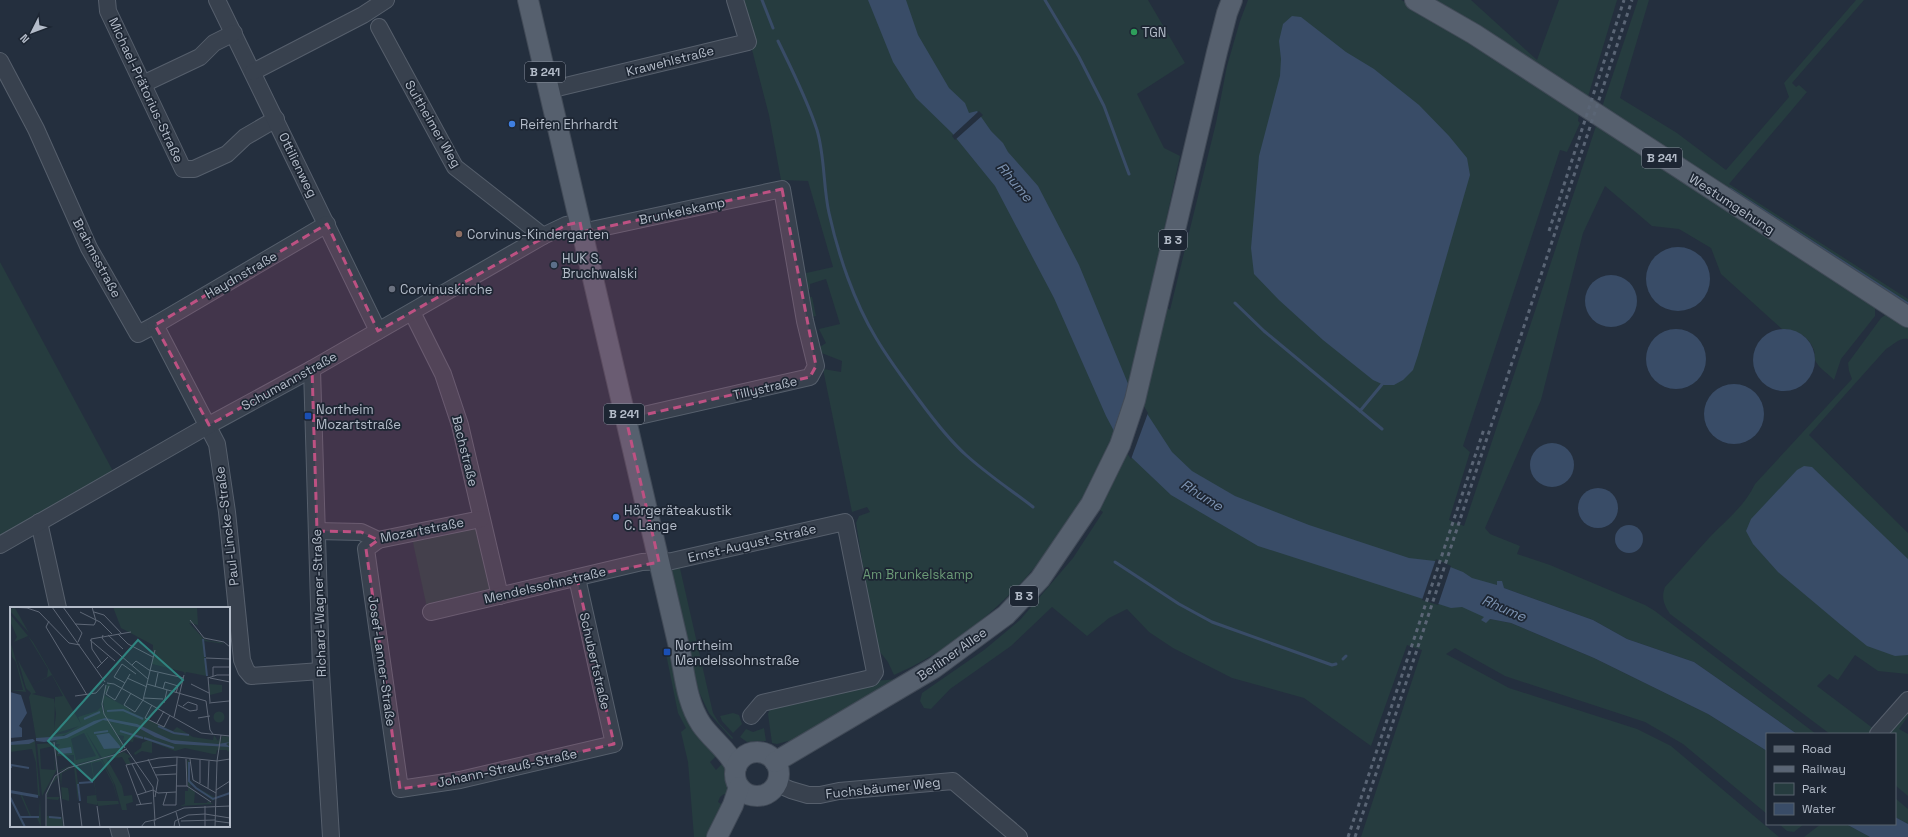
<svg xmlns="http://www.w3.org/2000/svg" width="1908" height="837" viewBox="0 0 1908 837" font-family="'Space Grotesk',sans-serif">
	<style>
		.green { fill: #263c3f }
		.water { fill: #394c67 }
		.pier { fill: #242f3e }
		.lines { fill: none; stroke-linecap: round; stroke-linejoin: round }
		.stream { stroke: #394c67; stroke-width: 3 }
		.minor-casing { stroke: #565f6c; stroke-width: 18 }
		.major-casing { stroke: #414a57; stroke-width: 22 }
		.minor { stroke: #38414e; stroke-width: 16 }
		.major { stroke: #56606e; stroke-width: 20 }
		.rail { stroke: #5a6575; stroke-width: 3; stroke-dasharray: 4 4; stroke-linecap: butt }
		.marked { fill: #bd5182; fill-opacity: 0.2; stroke: #bd5182; stroke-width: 3; stroke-dasharray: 8 5; stroke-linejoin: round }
		.leisure-dot { fill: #2e9e5b; stroke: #1d2633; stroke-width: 1.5 }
		.shop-dot { fill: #3f7fe0; stroke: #1d2633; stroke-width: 1.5 }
		.education-dot { fill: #8d6e63; stroke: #1d2633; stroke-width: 1.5 }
		.service-dot { fill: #5c6f8a; stroke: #1d2633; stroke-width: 1.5 }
		.worship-dot { fill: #6b7280; stroke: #1d2633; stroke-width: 1.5 }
		.transit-dot { fill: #1a4fb4; stroke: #1d2633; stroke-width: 1.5 }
		.labels { text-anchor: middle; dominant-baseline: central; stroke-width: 3.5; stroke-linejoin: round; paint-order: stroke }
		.shield { fill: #1d2633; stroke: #878f9c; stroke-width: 1 }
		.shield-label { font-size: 12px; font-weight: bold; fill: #b4bcc9 }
		.poi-label { font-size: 13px; fill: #b4bcc9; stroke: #1d2633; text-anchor: start }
		.street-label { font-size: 13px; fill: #b4bcc9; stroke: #1d2633 }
		.park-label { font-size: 13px; fill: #6b9a76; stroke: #1d2633 }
		.water-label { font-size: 14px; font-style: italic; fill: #7c92b1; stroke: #1d2633 }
		.inset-river { fill: none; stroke: #394c67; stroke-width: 2 }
		.inset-road { fill: none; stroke: #5e6776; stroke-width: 1 }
		.view { fill: #308480; fill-opacity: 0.15; stroke: #308480; stroke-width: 2 }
		.inset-edge { fill: none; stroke: #b4bcc9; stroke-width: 2 }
	</style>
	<rect width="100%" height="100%" fill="#242f3e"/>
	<g class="green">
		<path d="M739,0H1148L1185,63L1137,94L1164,148L1180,156L1158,258L1152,295L1170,310L1216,123L1227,66L1240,21L1248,0H1401L1414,6L1579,114L1578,121L1580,123L1567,152L1560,150L1463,446L1470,452L1449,520L1464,526L1597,123L1875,307V316L1841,359L1834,380C1829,374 1820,369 1816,362C1814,359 1815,354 1814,350C1808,335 1796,330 1782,329L1721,274L1711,248L1679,229L1652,226L1605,186L1583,233L1541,400L1485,528L1490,534L1520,546L1517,554L1550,565L1645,605L1655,611L1816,734H1797L1694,662L1627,639L1593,620L1504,588L1490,619L1511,623L1594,658L1708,714L1767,751V814L1683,744L1645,722L1505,676L1455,648L1446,654L1509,688L1637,729L1671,746L1779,837H1361L1422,650L1407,645L1371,746L1304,698L1232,678L1173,648L1149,632L1127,609L1109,618L1087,636L1052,607L1011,646L950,689L931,709L924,708L920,701L922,693L984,650L1020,620L1073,558L1103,512L1085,500C1064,529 1044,559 1019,585C984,621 941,655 894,675L888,662L876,647L856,523L859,516L870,512L867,507L852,512L823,369L841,372L842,361L819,352L818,348L826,343L819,329L840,324L826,279L810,284V289L806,291L802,274L833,267L808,181L781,180L769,115Z"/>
		<polygon points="1431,0 1471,0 1537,60 1559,0 1617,0 1587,100"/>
		<polygon points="1638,0 1649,0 1620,98 1677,133 1726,170 1789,97 1784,83 1856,0 1864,0 1792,83 1796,87 1799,85 1807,92 1729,184 1908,299 1908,310 1601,110"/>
		<polygon points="0,262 114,473 0,550"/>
		<polygon points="806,297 812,297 816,316 811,317"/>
		<path d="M1888,313L1908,325V339C1900,337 1893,345 1886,349L1809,435L1908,533V674L1878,671L1855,655L1838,680L1829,674L1817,686L1874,729L1870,734H1830L1670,614C1664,605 1661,598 1665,587C1680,571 1694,554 1709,538C1725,521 1745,506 1755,484L1852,379L1849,371L1848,363L1881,318Z"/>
		<polygon points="472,525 481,530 493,582 487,593 427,608 412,538"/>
		<polygon points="679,564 713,713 719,723 733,738 732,739 709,713 699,692 670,573 676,565"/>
		<polygon points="666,654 669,654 675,670 721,751 710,762 716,770 727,759 731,773 732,800 724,794 720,797 718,802 728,809 710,837 694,837 688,762 681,732 686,728 678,713"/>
		<polygon points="899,679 790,744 788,741 777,744 772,743 768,714 770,709 873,681"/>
		<polygon points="1908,705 1908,716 1899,729 1908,734 1908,796 1895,785 1895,734 1886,734"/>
		<polygon points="733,713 739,715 742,724 733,733 722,721 720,716"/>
		<polygon points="764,728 766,741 747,742 740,737 746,729 753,732"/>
		<polygon points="1895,798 1908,809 1908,824 1895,817"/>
		<polygon points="1779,824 1804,824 1794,832 1787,831"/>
		<polygon points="1821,824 1846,824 1870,837 1804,837"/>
	</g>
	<g class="water">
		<polygon points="868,0 906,0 918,35 949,88 965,103 969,113 977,111 991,131 1003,143 1008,152 1038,186 1079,265 1129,386 1172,452 1192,471 1235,496 1309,525 1409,558 1435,561 1463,572 1472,578 1497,585 1497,581 1502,581 1504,588 1593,620 1627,639 1694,662 1797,734 1767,734 1767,751 1708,714 1594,658 1511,623 1490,619 1486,623 1481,620 1484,617 1462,607 1451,608 1258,546 1171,495 1131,457 1114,431 1106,416 1054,298 995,186 952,133 916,98 893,62"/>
		<polygon points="1292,16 1301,17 1346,52 1374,69 1419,105 1449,136 1467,158 1470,175 1418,355 1413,370 1403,380 1394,385 1384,385 1373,380 1323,340 1279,300 1254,274 1251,248 1259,156 1280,76 1281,59 1279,41 1283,24"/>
		<circle cx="1678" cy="279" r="32"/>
		<circle cx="1611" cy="301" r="26"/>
		<circle cx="1676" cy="359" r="30"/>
		<circle cx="1784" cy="360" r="31"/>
		<circle cx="1734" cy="414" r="30"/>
		<circle cx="1552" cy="465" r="22"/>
		<polygon points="1804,466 1812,467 1908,559 1908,655 1895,656 1867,646 1841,625 1778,572 1753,544 1746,531 1751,519 1797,470"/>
		<circle cx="1598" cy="508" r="20"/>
		<circle cx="1629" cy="539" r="14"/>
		<polygon points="1895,817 1908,824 1908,837 1870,837 1846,824 1895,824"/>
	</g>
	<g class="pier">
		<polygon points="979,111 983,115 955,140 952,136"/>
		<polygon points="1131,385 1148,413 1131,459 1113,433 1129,386"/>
		<polygon points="1436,559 1451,566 1438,605 1422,600"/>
	</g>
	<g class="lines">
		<g class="stream">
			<polyline points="762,0 773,28"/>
			<polyline points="1045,0 1079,57 1104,106 1129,174"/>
			<path d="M778,41C792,70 807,99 817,130C825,157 823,186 829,213C838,254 854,302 876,338C889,360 904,380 919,400C933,419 948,439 966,455C987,474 1011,490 1033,507"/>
			<polyline points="1730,189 1908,304"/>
			<polyline points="1235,303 1264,331 1382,429"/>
			<polyline points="1360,411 1384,382"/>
			<polyline points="1115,562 1179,604 1212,622 1332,665 1336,664"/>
			<polyline points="1343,659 1346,656"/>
		</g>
		<g class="minor-casing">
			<g id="minor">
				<polyline points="107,0 108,11 183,169 194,169 227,154 245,137 276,119"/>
				<polyline points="217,0 378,331"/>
				<polyline points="379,27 455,167 543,236"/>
				<polyline points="0,61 36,129 89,248 138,334 155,325 217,444 227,512 242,660 246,670 251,676 321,671"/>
				<polyline points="253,72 363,15 386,0"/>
				<polyline points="143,84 200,57 214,43 234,33"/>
				<polyline points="549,90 748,42 735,0"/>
				<polyline points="582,232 782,189 805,321 816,366 810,377 626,419"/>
				<polyline points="412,312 443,374 460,425 500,596"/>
				<polyline points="155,325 327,224"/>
				<polyline points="312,369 321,671 331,837"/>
				<polyline points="39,522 58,608"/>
				<polyline points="317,531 361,532 378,540 481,519"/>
				<polyline points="378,540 366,549 400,789 460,780 614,744 577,578"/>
				<polyline points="0,545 209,425 312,369 543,236 566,225 580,222"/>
				<polyline points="431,612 642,562 672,561 845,522 875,672 871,678 762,703 751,716"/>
				<polyline points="1878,734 1908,700"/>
				<polyline points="777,784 791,790 808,795 820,795 839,791 953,781 1019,837"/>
				<polyline points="118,826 121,837"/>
			</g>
		</g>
		<g class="major-casing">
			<g id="major">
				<path d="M528,0L679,647C685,674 686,701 701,724C712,740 728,750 736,767"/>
				<polyline points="1415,0 1474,34 1908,317"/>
				<circle cx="757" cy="774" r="22"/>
				<polyline points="775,762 934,668 1006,615 1040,579 1091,504 1120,445 1135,400 1217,52 1227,13 1232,0"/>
				<polyline points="717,837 733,805 739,787"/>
			</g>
		</g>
		<use href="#minor" class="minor"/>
		<use href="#major" class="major"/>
		<g class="rail">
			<polyline points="1549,231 1624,0"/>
			<polyline points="1348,837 1484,429"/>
			<polyline points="1355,837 1632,0"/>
		</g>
	</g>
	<path class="marked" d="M782,189L816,366L810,377L626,419L659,562L577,578L614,744L460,780L400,789L366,549L378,540L361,532L317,531L312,369L209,425L155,325L327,224L378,331L566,225L580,222L582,232Z"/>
	<circle class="leisure-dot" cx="1134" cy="32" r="4"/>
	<g class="shop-dot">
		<circle cx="512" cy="124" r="4"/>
		<circle cx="616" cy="517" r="4"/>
	</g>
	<circle class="education-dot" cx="459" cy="234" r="4"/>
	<circle class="service-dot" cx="554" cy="265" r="4"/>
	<circle class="worship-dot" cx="392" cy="289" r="4"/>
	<g class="transit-dot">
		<rect x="304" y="412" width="8" height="8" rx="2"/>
		<rect x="663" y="648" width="8" height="8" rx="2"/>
	</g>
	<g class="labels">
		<g class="shield">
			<rect x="525" y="62" width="40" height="20" rx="3"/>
			<rect x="1642" y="148" width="40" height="20" rx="3"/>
			<rect x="1159" y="230" width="28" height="20" rx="3"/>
			<rect x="604" y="404" width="40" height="20" rx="3"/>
			<rect x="1010" y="586" width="28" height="20" rx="3"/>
		</g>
		<g class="shield-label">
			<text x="545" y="72">B 241</text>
			<text x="1662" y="158">B 241</text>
			<text x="1173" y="240">B 3</text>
			<text x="624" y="414">B 241</text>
			<text x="1024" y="596">B 3</text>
		</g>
		<g class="poi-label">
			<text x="1142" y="32">TGN</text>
			<text x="520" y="124">Reifen Ehrhardt</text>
			<text x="467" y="234">Corvinus-Kindergarten</text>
			<text x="562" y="258">HUK S.<tspan x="562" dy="15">Bruchwalski</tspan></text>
			<text x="400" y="289">Corvinuskirche</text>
			<text x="316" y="409">Northeim<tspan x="316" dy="15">Mozartstraße</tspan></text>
			<text x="624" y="510">Hörgeräteakustik<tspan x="624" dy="15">C. Lange</tspan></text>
			<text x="675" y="645">Northeim<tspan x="675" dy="15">Mendelssohnstraße</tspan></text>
		</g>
		<g class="street-label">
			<text transform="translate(670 61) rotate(-14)">Krawehlstraße</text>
			<text transform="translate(146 90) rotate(65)">Michael-Prätorius-Straße</text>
			<text transform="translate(433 124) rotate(60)">Sultheimer Weg</text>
			<text transform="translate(298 165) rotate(64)">Ottilienweg</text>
			<text transform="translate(1732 204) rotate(33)">Westumgehung</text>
			<text transform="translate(682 211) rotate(-12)">Brunkelskamp</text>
			<text transform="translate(97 258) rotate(62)">Brahmsstraße</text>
			<text transform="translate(241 275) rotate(-30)">Haydnstraße</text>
			<text transform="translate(289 381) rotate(-29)">Schumannstraße</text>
			<text transform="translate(765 388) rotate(-13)">Tillystraße</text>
			<text transform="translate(465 451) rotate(76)">Bachstraße</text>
			<text transform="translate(227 526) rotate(-97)">Paul-Lincke-Straße</text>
			<text transform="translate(422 530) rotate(-11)">Mozartstraße</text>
			<text transform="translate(752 543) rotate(-13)">Ernst-August-Straße</text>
			<text transform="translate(545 585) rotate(-13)">Mendelssohnstraße</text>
			<text transform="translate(319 603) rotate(-92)">Richard-Wagner-Straße</text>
			<text transform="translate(952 654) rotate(-35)">Berliner Allee</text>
			<text transform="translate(382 661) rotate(82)">Josef-Lanner-Straße</text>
			<text transform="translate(595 661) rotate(77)">Schubertstraße</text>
			<text transform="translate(507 768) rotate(-12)">Johann-Strauß-Straße</text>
			<text transform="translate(883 788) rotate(-6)">Fuchsbäumer Weg</text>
		</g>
		<g class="park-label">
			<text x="918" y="574">Am Brunkelskamp</text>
		</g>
		<g class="water-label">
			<text transform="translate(1015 182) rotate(50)">Rhume</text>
			<text transform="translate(1202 495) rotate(32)">Rhume</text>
			<text transform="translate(1504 608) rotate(23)">Rhume</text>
		</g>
	</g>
	<g transform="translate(10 607)">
		<rect width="220" height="220" fill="#242f3e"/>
		<path d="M103,0H187L188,18L179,16L194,32L200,34L210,35L215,37L194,34L197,69L176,65L175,68L174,65L142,57L143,38L111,21ZM5,1L19,26L0,4V2ZM0,7L23,35L71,117L68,110L87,104L91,100V88L92,103L95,107L93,94L95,82L98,77H101L111,82L101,77L94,88L120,102L119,104L163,124L167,120L183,130L203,133L204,128L208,134L210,130L211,134L212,129L220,130V142L218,145L217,143H207L206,147H203L175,141L165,144L142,135V146L132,144L125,148L124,146L131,141L132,136L138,133L124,131L123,135L113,133L114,129L108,128L101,120L113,137V143L92,151L76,125L90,151L67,157L48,165L46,142L50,137H45L48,134H44L70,124L69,123L46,131L44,128L56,126L69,119L44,127L45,90L53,89L42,68L22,78L37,70L38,62L18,29L4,35L7,30L0,14ZM74,126L86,149L66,153L61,132ZM64,148V157L48,164L47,149ZM0,34L10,66L16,85L0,83H13L6,55L2,50ZM8,53L26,86L22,87L44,92L46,107L43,131H26L19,90L21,86L16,81ZM199,77L212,78V85L200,88ZM203.5 110a5.5 5.5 0 1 1 11 0a5.5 5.5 0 1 1-11 0ZM25,134L30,189L12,188L21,209L29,210V211L30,190L31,220L27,211L11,210L13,220L0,189L10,209L20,210L10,187L0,184L28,188L26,156L22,142L0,145V138ZM43,136L46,164L32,189L27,137ZM44,139L45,163L31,162L30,142ZM114,145L122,150L118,151L121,157H116L112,150L97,152L112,179L114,189L122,188L123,195L116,197L117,203H112L105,178L92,152ZM91,152L103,175L109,197L88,199L87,195V198L77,196V189L86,188L84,175L68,177V195L64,160L52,166L51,180L58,181L59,188V194L52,192L50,166L60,161ZM91,154L103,177L108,194H87L82,156ZM81,156L84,175L68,176L66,160ZM179,153L180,173L186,180L204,190L203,194L181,177L180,180L178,179L177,154ZM48,167L50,190L48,193L37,192V209L52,210L53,220H36L37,185L40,176ZM49,169L50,190H37L40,179ZM178,180L185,185L184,196H197L198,194L203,197L170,199L175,197V184H178Z" fill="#263c3f" fill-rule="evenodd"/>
		<path d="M0,85L11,88L17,106L9,119L12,121V130L0,131ZM95,111L127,117L161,133L208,137L220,135L216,137L220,140L165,137L145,130L127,120L93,113L57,131L34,135L26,134V131L54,129L84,114ZM99,126L110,139V141L94,142L86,128ZM23,132L25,134L19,137L0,138V135ZM61,140L62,146L48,147V142Z" fill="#394c67"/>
		<path class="inset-river" d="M193,32L195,50M195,51L197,69M97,104L113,103L133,112M74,112L90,105M148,119L164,126L179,128M110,124L133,131M84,126L98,124M134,131L164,141M179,155V174L186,181L203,192L220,186M1,161V158L19,161M69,176L83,175M68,177L70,194M0,184L28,189M0,185L28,190M0,190L15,220M10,210H29M39,210L51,211"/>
		<path class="inset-road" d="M0,0L17,1L29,5L59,36L70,38M42,0L95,75M53,0L72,26L68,35M70,5L90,15L102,27M84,5L94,8L112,27M180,13L194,31L214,35L220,40M39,14L36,20L77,88M65,17L84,18L86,14L82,0M108,27L118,37L143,50M93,28L92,31L97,37L138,72M98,28L113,42M80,33L105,54M196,51L220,52M92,57L82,42L81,32L121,25M122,58L126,54L139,63L174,71M87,61L98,50M203,69V60H220M198,70L200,95M117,71L137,80M198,71L207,68H220M200,71L220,75M97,76L104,77L191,126L220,129M115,76L104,70L112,57L126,67M137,77L196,94L200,123L203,127M181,77L199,86M96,78L92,97L94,107L115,141M99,79L96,87L105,93L120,67M145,80L148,66M153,82L155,75L168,79L166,86M121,86L114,98L125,105L133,93M65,89L86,86L94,77M134,91L153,92M133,93L145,43M154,96L157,83M199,96L219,94M142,98L135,111L154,120L160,108M168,98L180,104L187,103V98L178,95L173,99M164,110L174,68M188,111L200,109M147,116L154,104M44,135L54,220M117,143L143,180L145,214M138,152L148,173L145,190M176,152L177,179M180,152L183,173L206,186M190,153V176M122,157L136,185M142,161L167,158M146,168L166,167M166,179H177L201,195M198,181L199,154M206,183L220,174M157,185L153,198H166L167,150M127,188L143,183L148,186L166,185M69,196L72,220M126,198L142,196M131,198L116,158L149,151L167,150L207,154L220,152M87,199L90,220M195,199V219M166,205L170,220M171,214L205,213M205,214L220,216M36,220V187L45,169L58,161L104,148L117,142L114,143M131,220L135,215L144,213M145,220L144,213L174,201L220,199M164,220L165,214L178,208L195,207L220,211M182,220H198M205,220L207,154L211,128"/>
		<path class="view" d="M128,33L173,73L82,174L38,134Z"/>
		<rect width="220" height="220" class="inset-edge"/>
	</g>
	<rect x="1766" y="733" width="130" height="92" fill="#1d2633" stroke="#59626f"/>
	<rect x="1774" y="746" width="20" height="6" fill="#56606e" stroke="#59626f"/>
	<text x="1802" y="753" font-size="12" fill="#b4bcc9">Road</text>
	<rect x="1774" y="766" width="20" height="6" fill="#5a6575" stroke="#59626f"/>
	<text x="1802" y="773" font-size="12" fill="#b4bcc9">Railway</text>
	<rect x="1774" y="783" width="20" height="12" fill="#263c3f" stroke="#59626f"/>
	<text x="1802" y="793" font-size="12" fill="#b4bcc9">Park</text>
	<rect x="1774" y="803" width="20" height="12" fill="#394c67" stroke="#59626f"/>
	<text x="1802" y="813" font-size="12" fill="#b4bcc9">Water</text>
	<g transform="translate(32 32) rotate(228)" stroke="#1d2633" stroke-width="3" paint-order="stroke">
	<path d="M0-3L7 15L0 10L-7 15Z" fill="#b4bcc9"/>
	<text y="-6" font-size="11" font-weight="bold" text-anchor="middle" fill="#b4bcc9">N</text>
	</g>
</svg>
